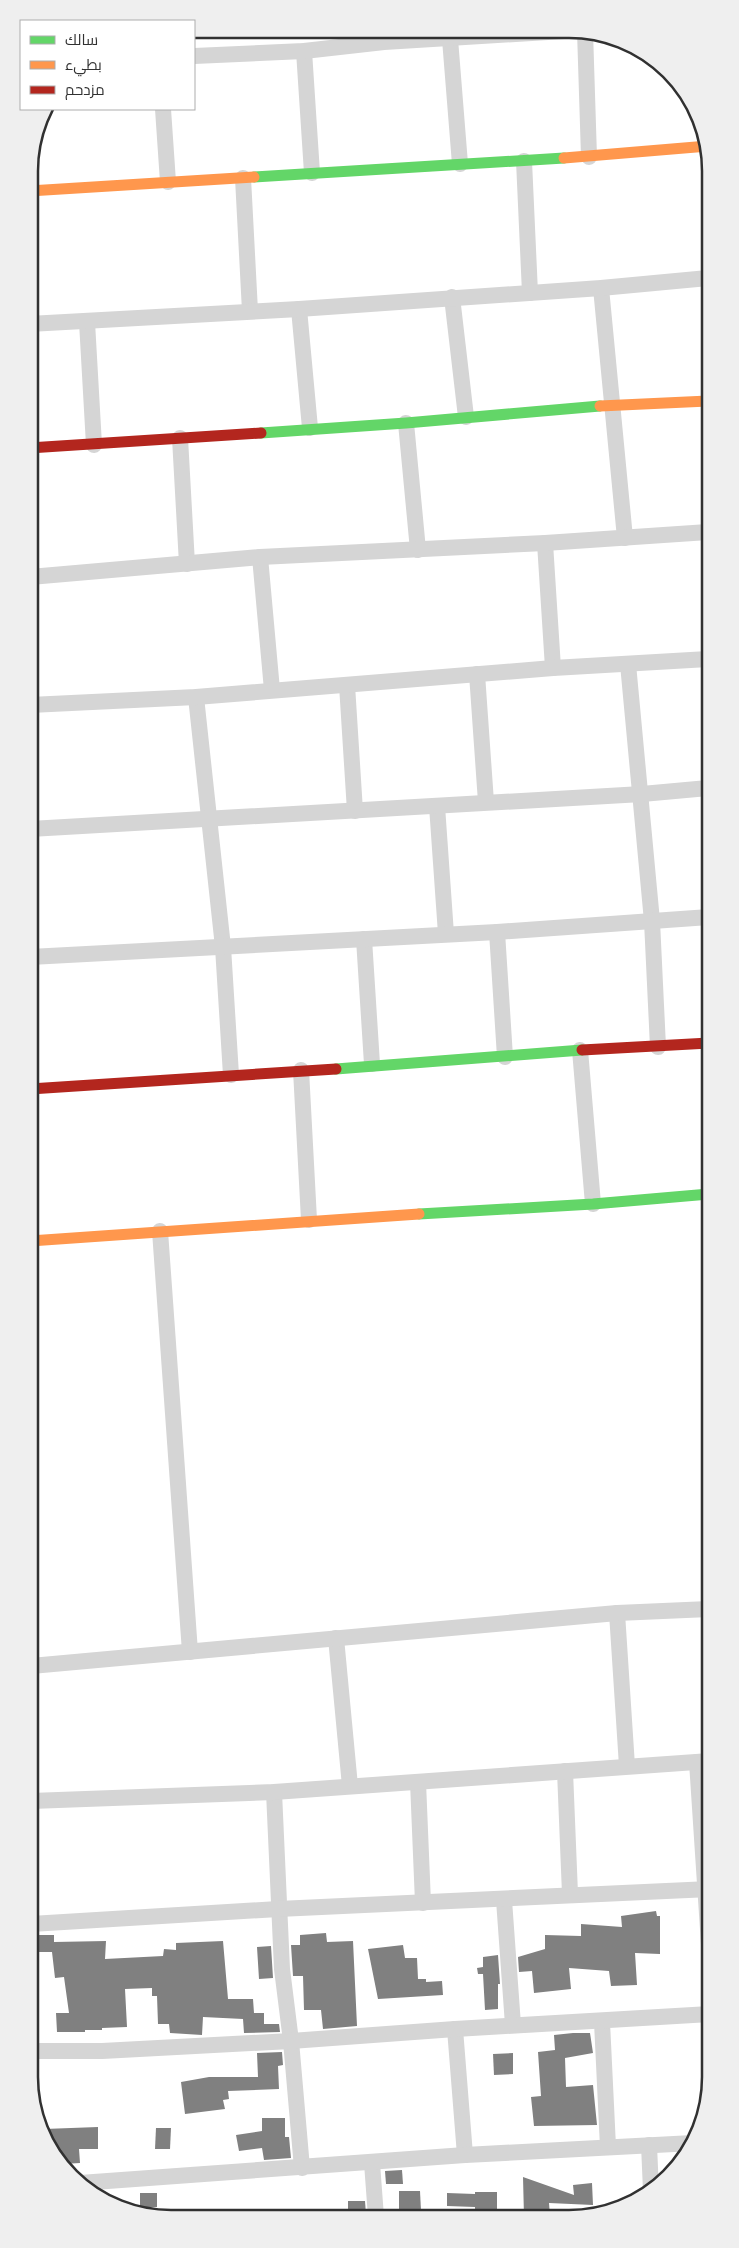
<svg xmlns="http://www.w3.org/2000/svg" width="739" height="2248" viewBox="0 0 739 2248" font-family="'Source Sans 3',Cairo,sans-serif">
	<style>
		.building { fill: #808080 }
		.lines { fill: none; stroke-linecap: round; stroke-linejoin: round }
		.street { stroke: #d5d5d5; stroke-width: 16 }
		.fast { stroke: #63d668; stroke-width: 11 }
		.slow { stroke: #ff974d; stroke-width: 11 }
		.jam { stroke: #b3261e; stroke-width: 11 }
		.rim { fill: none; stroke: #313131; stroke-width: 2.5 }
	</style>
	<rect width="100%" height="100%" fill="#fff"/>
	<g class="building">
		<polygon points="656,1911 657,1916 660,1916 660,1954 635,1953 637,1985 611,1986 609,1971 569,1968 571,1989 534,1993 532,1971 519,1972 518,1957 545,1949 545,1935 581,1936 581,1924 622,1927 621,1916"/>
		<polygon points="326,1933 327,1942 353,1941 357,2026 323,2029 321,2010 304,2010 303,1976 293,1976 291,1945 300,1945 300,1935"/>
		<polygon points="36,1935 54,1935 54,1942 106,1941 105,1959 163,1956 164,1949 176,1950 176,1943 223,1941 228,1999 253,1999 254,2013 264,2013 264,2024 279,2024 280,2032 244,2033 243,2019 203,2017 202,2035 170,2033 169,2024 158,2024 157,1996 152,1996 152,1988 125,1989 127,2027 102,2028 102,2030 85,2030 85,2032 57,2032 56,2013 69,2013 64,1977 55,1978 52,1952 36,1952"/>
		<polygon points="403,1945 405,1958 417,1958 418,1979 426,1979 426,1982 442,1981 443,1995 378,1999 368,1949"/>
		<polygon points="271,1946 273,1978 259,1979 257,1947"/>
		<polygon points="498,1955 500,1984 498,1984 498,2009 485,2010 483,1974 478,1974 477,1968 483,1967 483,1957"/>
		<polygon points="573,2033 590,2033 593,2053 565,2058 566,2087 593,2085 597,2125 534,2126 531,2097 541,2096 538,2052 555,2050 554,2035"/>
		<polygon points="282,2052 283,2065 278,2066 279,2089 228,2091 229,2099 223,2100 225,2109 185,2114 181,2082 209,2077 258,2077 257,2053"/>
		<polygon points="513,2053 513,2074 494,2075 493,2054"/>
		<polygon points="262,2118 285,2118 285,2137 289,2137 291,2158 264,2160 262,2148 239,2151 236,2135 262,2131"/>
		<polygon points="98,2127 98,2149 79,2149 80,2163 63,2164 44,2129"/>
		<polygon points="156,2128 171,2128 170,2149 155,2149"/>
		<polygon points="402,2170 403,2184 386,2184 385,2171"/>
		<polygon points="523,2177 574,2195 573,2185 592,2183 593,2205 549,2203 550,2216 524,2217"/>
		<polygon points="399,2191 420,2191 421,2211 399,2211"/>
		<polygon points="475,2192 497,2192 497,2213 475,2213 475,2207 447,2206 447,2193 475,2194"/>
		<rect x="140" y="2193" width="17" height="14"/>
		<polygon points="348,2201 365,2201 366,2215 348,2215"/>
	</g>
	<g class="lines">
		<g class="street">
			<polyline points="585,31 589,157"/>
			<polyline points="450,39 460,164"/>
			<polyline points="304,51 312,173"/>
			<polyline points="194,56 304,51 384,42 564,31"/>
			<polyline points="163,109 168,182"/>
			<polyline points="524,161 530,293"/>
			<polyline points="243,178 250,311"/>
			<polyline points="601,288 625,538"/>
			<polyline points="452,297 466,417"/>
			<polyline points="299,309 310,428"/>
			<polyline points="87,322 94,445"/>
			<polyline points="29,324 299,309 601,288 708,278"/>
			<polyline points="406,423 418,550"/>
			<polyline points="180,438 187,564"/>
			<polyline points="545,543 553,668"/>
			<polyline points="260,557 272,690"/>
			<polyline points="30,577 260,557 545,543 708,532"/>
			<polyline points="628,664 652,921 658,1047"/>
			<polyline points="477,674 486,802"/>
			<polyline points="347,685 355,811"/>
			<polyline points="196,697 223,947 231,1075"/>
			<polyline points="30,705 196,697 553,668 708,659"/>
			<polyline points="437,806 446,934"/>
			<polyline points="30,829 642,794 708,788"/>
			<polyline points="497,932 505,1057"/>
			<polyline points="364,939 372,1064"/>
			<polyline points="30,957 497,932 709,917"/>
			<polyline points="580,1050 593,1204"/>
			<polyline points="301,1070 309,1220"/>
			<polyline points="160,1231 190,1652"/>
			<polyline points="617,1613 627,1766"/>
			<polyline points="336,1638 350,1786"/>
			<polyline points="31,1666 617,1613 709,1609"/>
			<polyline points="697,1762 710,1960"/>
			<polyline points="565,1771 570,1894"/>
			<polyline points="418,1782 423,1903"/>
			<polyline points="274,1792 282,1969 291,2041 302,2168"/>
			<polyline points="31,1801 274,1792 710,1761"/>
			<polyline points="504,1900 513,2025"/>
			<polyline points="31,1924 278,1909 710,1889"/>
			<polyline points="602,2022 608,2147"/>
			<polyline points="455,2029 465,2155"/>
			<polyline points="31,2051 102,2051 291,2041 455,2029 710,2014"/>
			<polyline points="649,2145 651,2191"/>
			<polyline points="372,2163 376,2217"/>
			<polyline points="80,2183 465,2155 693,2143"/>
		</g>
		<g class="fast">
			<polyline points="254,177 564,158"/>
			<polyline points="261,433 406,423 600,406"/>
			<polyline points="336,1069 582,1050"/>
			<polyline points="419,1214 593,1204 709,1194"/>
		</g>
		<g class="slow">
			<polyline points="564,158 708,146"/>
			<polyline points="29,191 254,177"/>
			<polyline points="600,406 708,401"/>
			<polyline points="30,1241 419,1214"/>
		</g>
		<g class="jam">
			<polyline points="29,448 261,433"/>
			<polyline points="582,1050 709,1043"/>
			<polyline points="30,1089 336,1069"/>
		</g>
	</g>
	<path d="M0 0H739V2248H0ZM171 38H569A133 133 0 0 1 702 171V2077A133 133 0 0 1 569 2210H171A133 133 0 0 1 38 2077V171A133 133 0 0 1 171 38Z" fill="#efefef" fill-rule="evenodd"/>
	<path class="rim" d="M171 38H569A133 133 0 0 1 702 171V2077A133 133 0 0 1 569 2210H171A133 133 0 0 1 38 2077V171A133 133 0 0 1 171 38Z"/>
	<rect x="20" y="20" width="175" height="90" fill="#ffffff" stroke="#adadad"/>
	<rect x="30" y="36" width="25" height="8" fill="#63d668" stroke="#adadad"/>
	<text x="65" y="45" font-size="15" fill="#313131">سالك</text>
	<rect x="30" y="61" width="25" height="8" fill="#ff974d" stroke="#adadad"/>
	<text x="65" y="70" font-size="15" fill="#313131">بطيء</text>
	<rect x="30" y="86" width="25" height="8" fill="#b3261e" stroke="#adadad"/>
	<text x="65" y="95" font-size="15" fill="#313131">مزدحم</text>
</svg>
